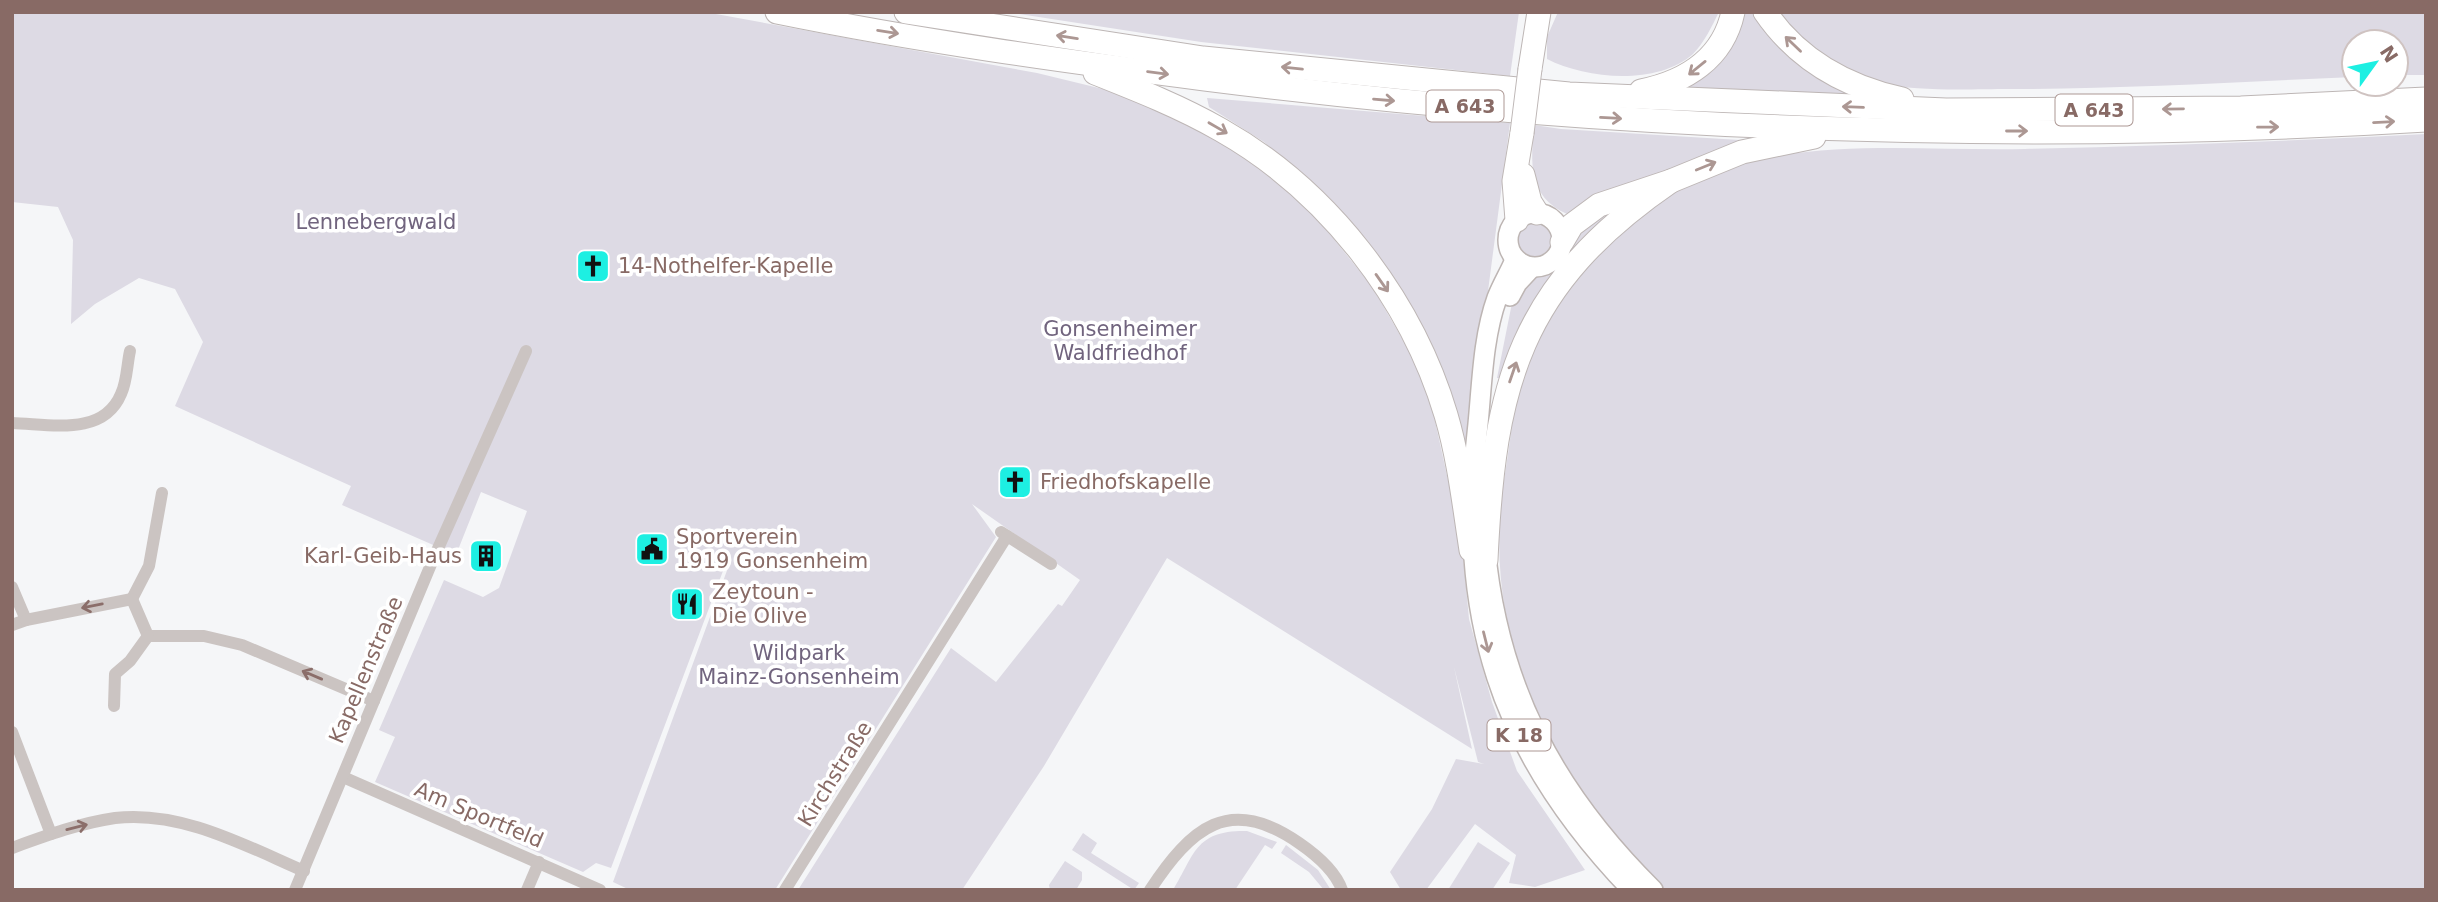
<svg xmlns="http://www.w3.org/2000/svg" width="2438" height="902" viewBox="0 0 2438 902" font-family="'DejaVu Sans',sans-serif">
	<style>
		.green { fill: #dddae4 }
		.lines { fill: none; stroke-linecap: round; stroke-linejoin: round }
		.primary-casing { stroke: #bdb5b3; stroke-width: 22 }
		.highway-casing { stroke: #bdb6b5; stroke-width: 25 }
		.street { stroke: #cbc4c2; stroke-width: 12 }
		.primary { stroke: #fff; stroke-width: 19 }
		.highway { stroke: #fff; stroke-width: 23 }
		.highway-bridge-casing { stroke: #bdb6b5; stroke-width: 25; stroke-linecap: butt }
		.highway-bridge { stroke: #fff; stroke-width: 23 }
		.oneway { stroke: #ac9793 }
		.oneway2 { stroke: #8b6e6a }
		.labels { text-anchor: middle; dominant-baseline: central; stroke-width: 7; stroke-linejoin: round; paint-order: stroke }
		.shield { fill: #fff; stroke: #ac9793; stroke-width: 2 }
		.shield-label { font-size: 19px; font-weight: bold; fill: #886a65 }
		.park-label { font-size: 21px; fill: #71647e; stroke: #fff }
		.poi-label { font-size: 21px; fill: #886a65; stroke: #fff; text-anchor: start }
		.street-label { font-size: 21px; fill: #886a65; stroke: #fff }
	</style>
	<rect width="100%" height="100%" fill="#f5f6f8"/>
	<g class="green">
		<polygon points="12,12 705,12 1037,73 1107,90 1177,117 1243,153 1299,196 1371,285 1410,352 1430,398 1462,544 1469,619 1492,702 1517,771 1585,870 1535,887 1509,883 1516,855 1475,824 1426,890 1401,890 1390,872 1432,809 1456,759 1484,764 1478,762 1454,667 1472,749 1167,558 1044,766 962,890 798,890 951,648 996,682 1058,604 1062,606 1080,580 972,504 996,537 775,890 630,890 613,882 729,565 726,563 611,868 596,863 583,872 375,782 395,737 379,730 444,580 483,597 499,588 527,511 481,492 456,555 342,505 351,486 175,406 203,342 175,289 139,278 95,304 71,324 73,240 58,207 12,202"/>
		<polygon points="1007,12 1519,12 1510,76 1201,42"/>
		<path d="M1558,12H1719C1712,26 1704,43 1693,54C1657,86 1586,79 1547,59V37Z"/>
		<polygon points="1740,12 1751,12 1774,41 1860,97 1684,88"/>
		<path d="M1779,12H2426V75H2396V42H2354V77C2239,82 2124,89 2009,89C1972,89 1916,92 1882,83C1842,73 1802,46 1779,12Z"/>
		<polygon points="1207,98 1510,123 1466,459 1414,315 1380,259 1334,206 1264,142 1209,107"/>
		<path d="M1534,125L1561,129L1756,141L1567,214C1527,196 1531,162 1534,125Z"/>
		<path d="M2426,134V890H1664C1553,774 1477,639 1505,474C1512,432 1515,382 1533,343C1556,295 1591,256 1633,224C1645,214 1657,203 1670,195C1767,131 1914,152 2025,149C2159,146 2292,141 2426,134Z"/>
		<polygon points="1617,206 1503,378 1497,378 1512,303 1532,276 1560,264 1567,252 1570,238"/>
		<circle cx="1535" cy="240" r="18"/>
		<path d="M1247,831L1277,842L1272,849L1265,845L1235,890H1173C1195,854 1195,830 1247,831Z"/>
		<polygon points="1083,833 1097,843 1091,853 1139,883 1134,890 1072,850"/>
		<polygon points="1478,842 1510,863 1492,890 1448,890"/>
		<polygon points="1286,845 1318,870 1331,890 1324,890 1309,872 1281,853"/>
		<polygon points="1065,861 1082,872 1082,880 1076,890 1050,890 1049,885"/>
	</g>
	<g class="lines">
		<g class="primary-casing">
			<g id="primary">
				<circle cx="1535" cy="240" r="27"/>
				<path d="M1515,260C1510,272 1502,285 1497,298C1483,337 1482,383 1478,424C1456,615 1498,751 1632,890"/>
				<polyline points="1510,296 1517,283 1531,268"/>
				<path d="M1485,547C1498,687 1554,792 1653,890"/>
			</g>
		</g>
		<g class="highway-casing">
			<g id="highway">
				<path d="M777,12C919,41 1062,61 1205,79C1609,130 2019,145 2426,120"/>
				<polyline points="906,12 1203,58 1569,94 1946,110 2241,108 2426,99"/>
				<path d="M1765,12C1798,60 1847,87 1902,99"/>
				<polyline points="1530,69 1539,12"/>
				<path d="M1095,73C1138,90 1181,107 1221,130C1327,190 1411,298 1446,415C1459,459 1464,505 1471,550"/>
				<path d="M1641,91C1685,82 1723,59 1733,12"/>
				<polyline points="1523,175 1530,202 1537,213"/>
				<polyline points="1517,220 1514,181 1522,133"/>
				<polyline points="1562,242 1572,225 1599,205 1671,181 1742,152 1814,137"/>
				<path d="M1486,560C1494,384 1519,285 1671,181"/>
			</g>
		</g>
		<g class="street">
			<path d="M12,423C50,424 103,437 121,394C127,382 127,364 130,351"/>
			<polyline points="1001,532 1051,564"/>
			<polyline points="12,587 26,620 12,625"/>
			<polyline points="132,599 149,566 162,493"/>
			<polyline points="26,620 132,599 148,636 204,636 242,645 374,701"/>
			<polyline points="114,706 115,674 130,661 148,636"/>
			<polyline points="12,732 51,834"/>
			<polyline points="343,777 600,890"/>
			<path d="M12,848C45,836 80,823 115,818C181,810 246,846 304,871"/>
			<polyline points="295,890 432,562 526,351"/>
			<polyline points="527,890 539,862"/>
			<polyline points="785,890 1007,536"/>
			<path d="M1150,890C1191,828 1229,794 1299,843C1315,854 1335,870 1342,890"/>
		</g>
		<use href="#primary" class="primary"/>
		<use href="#highway" class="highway"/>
		<g class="highway-bridge-casing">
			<polyline id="highway-bridge" points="1522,133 1530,69"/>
		</g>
		<use href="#highway-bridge" class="highway-bridge"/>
	</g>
	<defs><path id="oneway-shaft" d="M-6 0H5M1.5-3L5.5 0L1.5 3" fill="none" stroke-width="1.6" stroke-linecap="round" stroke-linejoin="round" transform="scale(1.75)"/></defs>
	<g class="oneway">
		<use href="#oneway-shaft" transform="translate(888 32) rotate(9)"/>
		<use href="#oneway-shaft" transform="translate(1067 37) rotate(-171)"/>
		<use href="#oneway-shaft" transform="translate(1793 44) rotate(-136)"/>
		<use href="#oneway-shaft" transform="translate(1292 68) rotate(-174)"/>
		<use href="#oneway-shaft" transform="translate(1697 68) rotate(141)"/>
		<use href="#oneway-shaft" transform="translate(1158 73) rotate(7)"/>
		<use href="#oneway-shaft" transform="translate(1384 100) rotate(5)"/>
		<use href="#oneway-shaft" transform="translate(1853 107) rotate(-178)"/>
		<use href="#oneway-shaft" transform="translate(2173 109) rotate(179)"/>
		<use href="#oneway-shaft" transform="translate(1611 118) rotate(3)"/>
		<use href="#oneway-shaft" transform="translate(2384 122) rotate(-3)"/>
		<use href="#oneway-shaft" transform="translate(2268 127) rotate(-1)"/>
		<use href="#oneway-shaft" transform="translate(1218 128) rotate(30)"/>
		<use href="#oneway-shaft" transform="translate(2017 131)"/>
		<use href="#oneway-shaft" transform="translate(1706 166) rotate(-22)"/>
		<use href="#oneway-shaft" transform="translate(1382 283) rotate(55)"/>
		<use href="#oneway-shaft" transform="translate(1513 372) rotate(-71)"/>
		<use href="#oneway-shaft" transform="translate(1486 642) rotate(76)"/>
	</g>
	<g class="oneway2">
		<use href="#oneway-shaft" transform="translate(92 606) rotate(169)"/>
		<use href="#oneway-shaft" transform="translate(312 675) rotate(-157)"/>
		<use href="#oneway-shaft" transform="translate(77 827) rotate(-14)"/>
	</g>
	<defs>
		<g id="church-square" transform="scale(1.75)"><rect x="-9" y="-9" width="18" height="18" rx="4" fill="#1defe2" stroke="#fff"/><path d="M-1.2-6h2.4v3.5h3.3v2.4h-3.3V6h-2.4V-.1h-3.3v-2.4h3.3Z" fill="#111"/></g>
		<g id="civic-square" transform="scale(1.75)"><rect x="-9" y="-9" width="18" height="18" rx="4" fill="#1defe2" stroke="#fff"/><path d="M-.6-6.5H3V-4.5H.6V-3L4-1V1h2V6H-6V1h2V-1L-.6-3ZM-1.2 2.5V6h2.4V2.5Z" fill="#111"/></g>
		<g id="building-square" transform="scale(1.75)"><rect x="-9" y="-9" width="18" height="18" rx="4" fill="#1defe2" stroke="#fff"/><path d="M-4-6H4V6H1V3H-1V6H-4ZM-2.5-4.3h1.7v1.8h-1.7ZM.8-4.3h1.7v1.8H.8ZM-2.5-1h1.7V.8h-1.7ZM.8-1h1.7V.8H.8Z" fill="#111"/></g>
		<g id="restaurant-square" transform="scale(1.75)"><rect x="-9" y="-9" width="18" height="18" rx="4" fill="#1defe2" stroke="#fff"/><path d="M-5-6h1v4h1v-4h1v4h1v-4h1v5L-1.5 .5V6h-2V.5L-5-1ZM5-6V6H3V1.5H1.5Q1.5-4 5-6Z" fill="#111"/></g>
	</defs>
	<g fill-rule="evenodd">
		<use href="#church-square" x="593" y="266"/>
		<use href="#church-square" x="1015" y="482"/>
		<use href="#civic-square" x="652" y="549"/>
		<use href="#building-square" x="486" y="556"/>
		<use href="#restaurant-square" x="687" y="604"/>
	</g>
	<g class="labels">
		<g class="shield">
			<rect x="1426.5" y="90.5" width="77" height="31" rx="5"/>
			<rect x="2055.5" y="94.5" width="77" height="31" rx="5"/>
			<rect x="1487.5" y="719.5" width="63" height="31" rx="5"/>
		</g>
		<g class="shield-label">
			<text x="1465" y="106">A 643</text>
			<text x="2094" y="110">A 643</text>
			<text x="1519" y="735">K 18</text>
		</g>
		<g class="park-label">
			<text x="376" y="222">Lennebergwald</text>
			<text x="1120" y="329">Gonsenheimer<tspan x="1120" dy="24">Waldfriedhof</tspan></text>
			<text x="799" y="653">Wildpark<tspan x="799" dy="24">Mainz-Gonsenheim</tspan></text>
		</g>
		<g class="poi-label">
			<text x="618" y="266">14-Nothelfer-Kapelle</text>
			<text x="1040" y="482">Friedhofskapelle</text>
			<text x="676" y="537">Sportverein<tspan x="676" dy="24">1919 Gonsenheim</tspan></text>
			<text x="462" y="556" text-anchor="end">Karl-Geib-Haus</text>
			<text x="712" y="592">Zeytoun -<tspan x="712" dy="24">Die Olive</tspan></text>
		</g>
		<g class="street-label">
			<text transform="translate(366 670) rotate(-67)">Kapellenstraße</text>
			<text transform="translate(835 774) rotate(-58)">Kirchstraße</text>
			<text transform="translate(479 815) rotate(23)">Am Sportfeld</text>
		</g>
	</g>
	<rect width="2438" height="902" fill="none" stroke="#886a65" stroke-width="28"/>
	<g transform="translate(2375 63) rotate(57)"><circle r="33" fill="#ffffff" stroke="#cfc3c1" stroke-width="2"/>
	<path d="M0-5L12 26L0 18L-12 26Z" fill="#1defe2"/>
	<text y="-10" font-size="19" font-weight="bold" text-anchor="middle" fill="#886a65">N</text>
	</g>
</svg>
